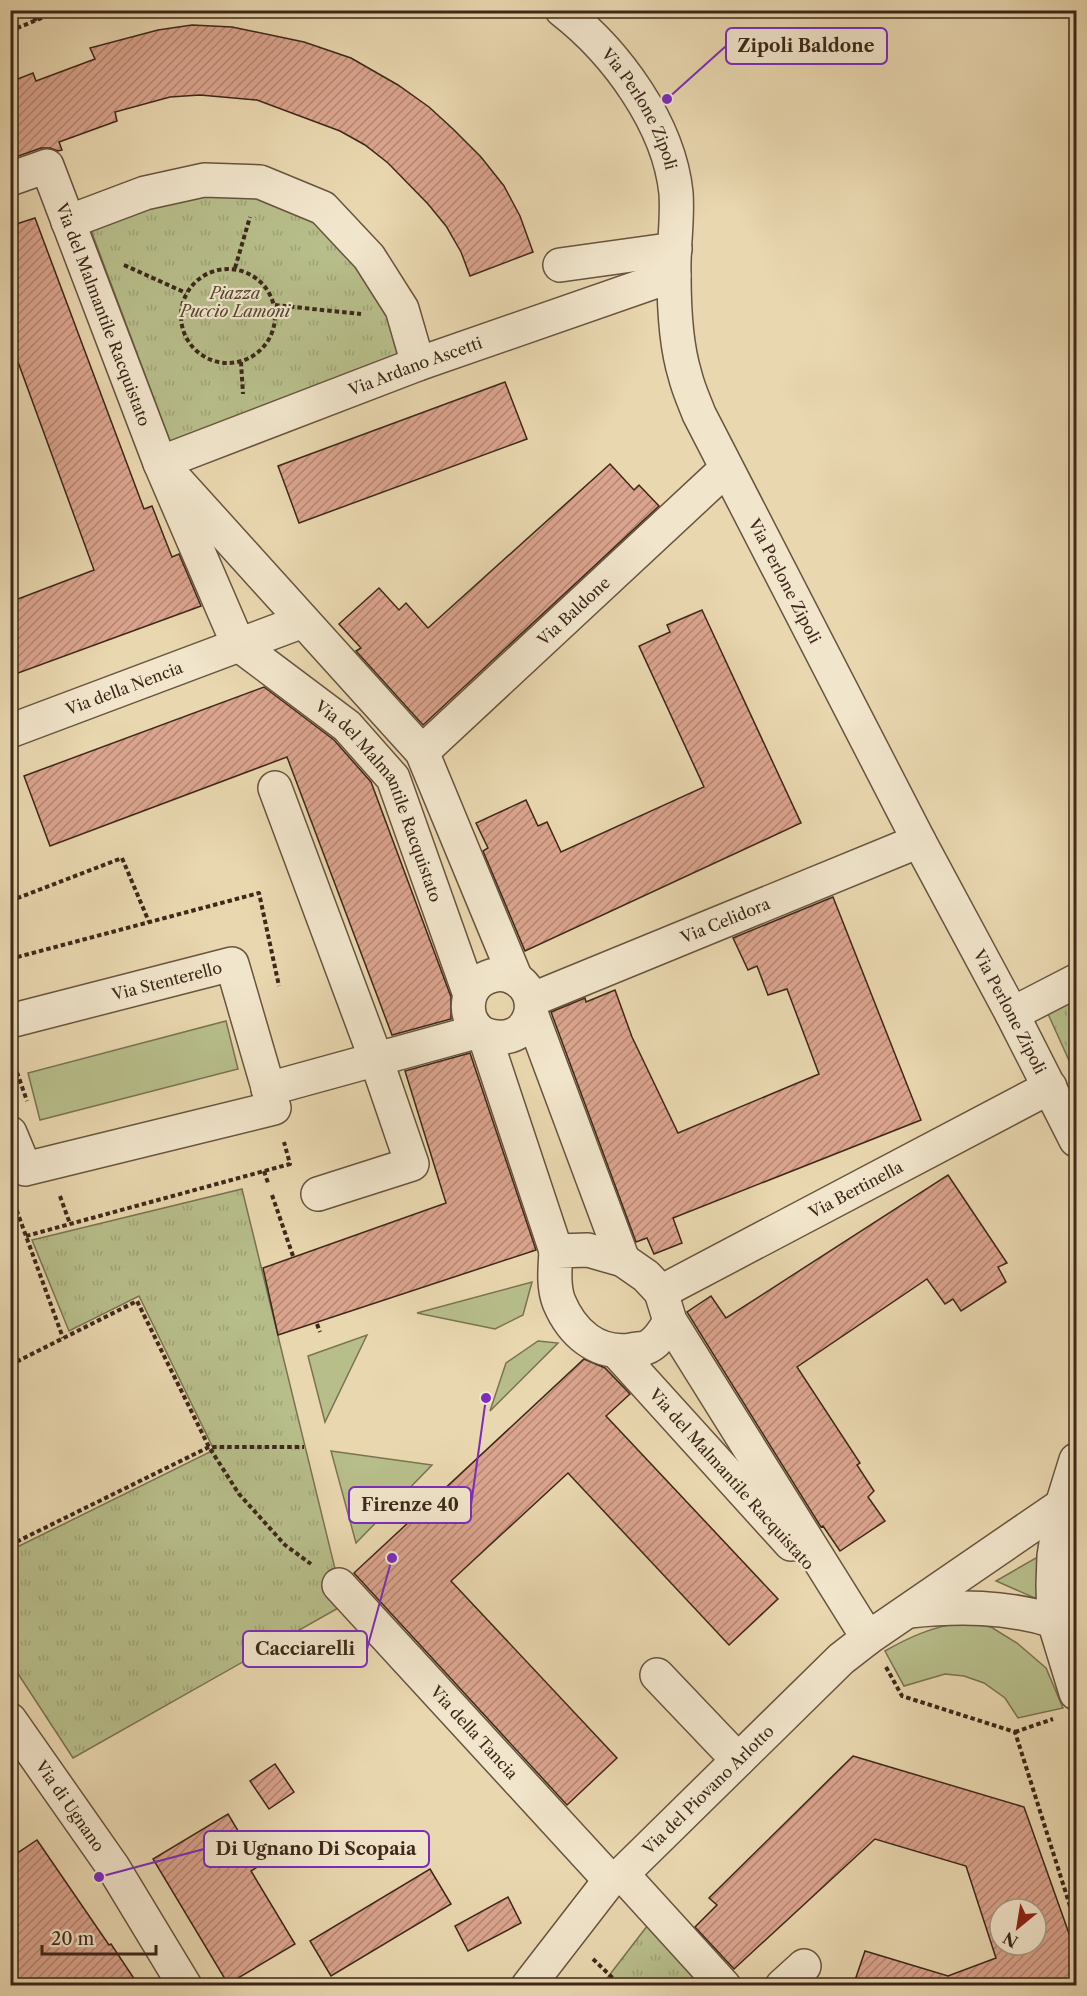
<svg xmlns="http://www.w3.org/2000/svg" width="1087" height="1996" viewBox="0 0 1087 1996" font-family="'Libre Caslon Text',serif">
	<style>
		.green { fill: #b7be8a; stroke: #7a7352; stroke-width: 1.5 }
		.park { fill: url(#park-tufts); stroke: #7a7352; stroke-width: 1.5 }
		.building { fill: url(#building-hatch); stroke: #3d281a; stroke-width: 1.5; fill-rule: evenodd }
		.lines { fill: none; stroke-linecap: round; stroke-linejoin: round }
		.minor-casing { stroke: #68543f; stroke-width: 36 }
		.path { stroke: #3d281a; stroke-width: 4; stroke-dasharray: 4.5 3; stroke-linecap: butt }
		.minor { stroke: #f1e5cb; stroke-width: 33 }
		.labels { text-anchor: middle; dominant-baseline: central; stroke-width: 4.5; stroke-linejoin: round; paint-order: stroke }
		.street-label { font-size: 16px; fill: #3d281a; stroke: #f1e5cb }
		.park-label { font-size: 16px; font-style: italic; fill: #554630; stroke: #f1e5cb }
		.leader { fill: none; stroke: #7b2cbf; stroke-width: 2 }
		.callout-dot { fill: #7b2cbf; stroke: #f1e5cb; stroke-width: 2 }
		.callout { fill: #f1e5cb; stroke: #7b2cbf; stroke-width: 2 }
		.callout-label { font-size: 18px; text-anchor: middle; font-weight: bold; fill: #3d281a }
	</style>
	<defs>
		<pattern id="park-tufts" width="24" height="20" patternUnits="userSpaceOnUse" patternTransform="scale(1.5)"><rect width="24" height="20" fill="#b7be8a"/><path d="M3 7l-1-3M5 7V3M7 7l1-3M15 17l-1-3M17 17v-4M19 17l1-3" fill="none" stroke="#9ea376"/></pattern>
		<pattern id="building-hatch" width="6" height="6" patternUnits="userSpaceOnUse" patternTransform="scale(1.5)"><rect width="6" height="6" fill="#dba48e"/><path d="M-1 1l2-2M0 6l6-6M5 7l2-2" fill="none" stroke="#b38673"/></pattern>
	</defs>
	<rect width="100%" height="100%" fill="#e9d7af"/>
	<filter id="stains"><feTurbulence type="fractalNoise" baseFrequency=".00333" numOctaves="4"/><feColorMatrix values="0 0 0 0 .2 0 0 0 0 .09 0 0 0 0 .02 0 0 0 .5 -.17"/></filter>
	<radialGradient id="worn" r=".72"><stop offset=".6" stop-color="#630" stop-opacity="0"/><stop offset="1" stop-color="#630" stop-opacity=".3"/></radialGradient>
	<g class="green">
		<polygon points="226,1021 238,1069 40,1120 28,1073"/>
		<polygon points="532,1282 523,1315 495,1329 417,1313"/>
		<polygon points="367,1335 325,1422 308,1356"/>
		<polygon points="538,1341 558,1343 490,1411 506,1363"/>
		<polygon points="331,1451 432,1465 356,1543"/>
		<polygon points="1041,1555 1037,1599 996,1581"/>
		<path d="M961,1622L991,1627L1017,1643L1046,1668L1063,1708L1018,1718L1005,1698L984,1683L964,1676L945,1674L904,1686L885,1651C911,1636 931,1628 961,1622Z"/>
	</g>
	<g class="park">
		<polygon points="216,192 257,194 307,212 372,280 406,354 171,444 89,225 150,203"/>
		<polygon points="1076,989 1076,1076 1044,1005"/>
		<polygon points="242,1189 339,1585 340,1607 73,1758 11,1663 11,1550 214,1450 139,1296 69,1331 32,1240"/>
		<polygon points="651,1921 711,1986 601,1986"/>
	</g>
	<g class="building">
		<polygon points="192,25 232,27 304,42 351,58 398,85 429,107 453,129 481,157 504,186 520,216 533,252 470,276 461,252 446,226 428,204 388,163 365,145 340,131 257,100 200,95 170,97 115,112 117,121 59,142 62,150 58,151 50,148 41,148 10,159 10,82 33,73 36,81 95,59 90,48 158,30"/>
		<polygon points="35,218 144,509 152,506 172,557 179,554 201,606 10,676 10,602 94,570 10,340 10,226"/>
		<polygon points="505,382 527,439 299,523 278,466"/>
		<polygon points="610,464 634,490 639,485 659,506 423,725 356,651 361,648 339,624 379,588 399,610 406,603 428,628"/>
		<polygon points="702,610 801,823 525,951 483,851 488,848 476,823 526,800 538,826 547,822 561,852 704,787 639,646 670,632 667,625"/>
		<polygon points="264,687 334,740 371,782 451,997 451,1019 392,1035 287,757 50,846 24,776"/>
		<polygon points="833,897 921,1120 673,1218 682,1243 654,1254 647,1238 636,1242 551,1012 585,998 586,1002 615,990 632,1037 678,1133 819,1074 787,989 768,995 757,966 748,970 733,938"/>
		<polygon points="470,1053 536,1250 278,1335 263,1268 446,1203 405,1071"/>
		<polygon points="948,1175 1007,1263 998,1267 1006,1282 961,1311 953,1299 945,1304 927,1279 797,1367 860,1463 857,1465 874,1491 868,1497 885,1521 840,1551 823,1526 821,1527 687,1312 711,1296 726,1318"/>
		<polygon points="584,1359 605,1368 630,1394 606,1416 778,1599 729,1645 568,1473 451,1581 617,1758 567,1805 354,1573"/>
		<path d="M853,1756L1024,1807L1077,1956V1986H853L865,1951L948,1976L996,1958L966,1866L875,1839L734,1969L695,1927L717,1905L709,1898ZM1000,1909H1036V1945H1000Z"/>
		<polygon points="275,1764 294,1792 269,1809 250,1781"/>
		<polygon points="228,1814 259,1866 251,1871 295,1944 228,1984 153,1859"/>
		<polygon points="37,1840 109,1945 111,1944 139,1986 10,1986 10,1858"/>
		<polygon points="430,1869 451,1904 331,1976 310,1941"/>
		<polygon points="508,1897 521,1923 468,1951 455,1926"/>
	</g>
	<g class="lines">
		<g class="minor-casing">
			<g id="minor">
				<path id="s1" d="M562,10C616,52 669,124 676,193C678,220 673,248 674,275C674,305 676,346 685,375C688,388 694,401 699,414L919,841L1012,1014L1076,1140"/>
				<path id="s2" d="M10,179L47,166L160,463L238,644L347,726L393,778L470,995"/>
				<polyline points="68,222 145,193 204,180 260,182 323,208 369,257 402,309 418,364"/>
				<polyline points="560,265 675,249"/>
				<path id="s3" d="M160,463L418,364L674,275"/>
				<polyline points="178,482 422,752 516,979"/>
				<path id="s4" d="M10,731L303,621"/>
				<path id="s5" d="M422,752L726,469"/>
				<polyline points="275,788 376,1059 412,1164 318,1194"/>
				<path id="s6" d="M531,1000L919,841"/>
				<polyline points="531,1013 623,1260"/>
				<polyline points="1012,1014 1076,981"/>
				<path id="s7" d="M10,1021L232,964L274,1108L25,1169L10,1133"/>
				<path d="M484,1034C532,1052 549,990 509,976C501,973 490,975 482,980C463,993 464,1023 484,1034L556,1251"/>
				<polyline points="268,1089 479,1031"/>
				<path id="s8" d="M661,1292L1050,1087"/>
				<path d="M670,1321C664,1331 657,1344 645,1348C641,1349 635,1349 631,1350C597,1355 572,1333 559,1302C553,1287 555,1268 556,1251L588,1250L623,1260L646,1276L661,1292L670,1321L868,1638"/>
				<polyline points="617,1352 791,1544"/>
				<polyline points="1076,1460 1062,1505 1054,1556 1053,1585 1054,1621 1076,1693"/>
				<path id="s9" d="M339,1585L610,1880"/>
				<path d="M909,1611C958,1606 1006,1606 1054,1621"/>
				<polyline points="657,1675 738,1760"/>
				<path id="s10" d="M10,1720L113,1867L185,1986"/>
				<polyline points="622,1874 724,1986"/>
				<path id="s11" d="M528,1986L610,1880L622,1874L841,1659L868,1638L1062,1505"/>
				<polyline points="782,1986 804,1966"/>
			</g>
		</g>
		<g class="path">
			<polyline points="32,10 36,21"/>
			<polyline points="10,31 61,10"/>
			<polyline points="124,265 186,293"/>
			<polyline points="235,268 250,217"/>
			<circle cx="228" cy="316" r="47"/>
			<polyline points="275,305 361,314"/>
			<polyline points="241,362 243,394"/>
			<polyline points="10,901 122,858 149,922"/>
			<polyline points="10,959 259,893 279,986"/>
			<polyline points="12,1058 27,1101"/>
			<polyline points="264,1171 268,1183"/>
			<polyline points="272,1195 293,1256"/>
			<polyline points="60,1196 70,1224"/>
			<polyline points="14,1203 63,1338"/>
			<polyline points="26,1236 290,1164 284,1142"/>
			<polyline points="317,1324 320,1332"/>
			<polyline points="10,1365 137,1301 209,1447 239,1494 285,1545 311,1564"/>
			<polyline points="10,1545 209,1447 304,1447"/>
			<polyline points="886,1667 902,1696 1015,1732 1076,1925"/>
			<polyline points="1015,1732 1053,1719"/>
			<polyline points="593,1959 621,1986"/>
		</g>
		<use href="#minor" class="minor"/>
	</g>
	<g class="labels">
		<g class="street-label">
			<text stroke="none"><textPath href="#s1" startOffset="128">Via Perlone Zipoli</textPath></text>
			<text stroke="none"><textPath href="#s2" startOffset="198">Via del Malmantile Racquistato</textPath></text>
			<text stroke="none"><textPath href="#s3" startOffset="273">Via Ardano Ascetti</textPath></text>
			<text stroke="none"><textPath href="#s1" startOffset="633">Via Perlone Zipoli</textPath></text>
			<text stroke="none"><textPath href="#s5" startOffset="207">Via Baldone</textPath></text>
			<text stroke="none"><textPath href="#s4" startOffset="122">Via della Nencia</textPath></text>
			<text stroke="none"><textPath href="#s2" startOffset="772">Via del Malmantile Racquistato</textPath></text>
			<text stroke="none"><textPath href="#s6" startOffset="210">Via Celidora</textPath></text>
			<text stroke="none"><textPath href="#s7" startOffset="162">Via Stenterello</textPath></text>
			<text stroke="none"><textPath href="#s1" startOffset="1119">Via Perlone Zipoli</textPath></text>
			<text stroke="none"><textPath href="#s8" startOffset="220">Via Bertinella</textPath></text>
			<text transform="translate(732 1479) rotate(48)">Via del Malmantile Racquistato</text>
			<text stroke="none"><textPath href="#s9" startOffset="200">Via della Tancia</textPath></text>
			<text stroke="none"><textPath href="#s11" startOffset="268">Via del Piovano Arlotto</textPath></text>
			<text stroke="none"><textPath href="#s10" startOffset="105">Via di Ugnano</textPath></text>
		</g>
		<g class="park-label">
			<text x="235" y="293">Piazza<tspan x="235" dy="18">Puccio Lamoni</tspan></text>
		</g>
	</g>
	<path class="leader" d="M667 99L726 46M486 1398L471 1505M392 1558L367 1649M99 1877L204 1849"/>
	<g class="callout-dot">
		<circle cx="667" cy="99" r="6"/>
		<circle cx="486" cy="1398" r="6"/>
		<circle cx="392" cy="1558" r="6"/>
		<circle cx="99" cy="1877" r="6"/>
	</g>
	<g class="callout">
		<rect x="726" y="28" width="161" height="36" rx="6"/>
		<rect x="349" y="1487" width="122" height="36" rx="6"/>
		<rect x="243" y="1631" width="124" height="36" rx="6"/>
		<rect x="204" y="1831" width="225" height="36" rx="6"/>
	</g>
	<g class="callout-label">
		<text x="806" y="52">Zipoli Baldone</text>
		<text x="410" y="1511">Firenze 40</text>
		<text x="305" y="1655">Cacciarelli</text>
		<text x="316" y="1855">Di Ugnano Di Scopaia</text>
	</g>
	<rect width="1087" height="1996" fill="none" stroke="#e9d7af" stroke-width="36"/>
	<rect x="12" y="12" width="1063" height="1972" fill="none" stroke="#3d281a" stroke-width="3"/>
	<rect x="18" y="18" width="1051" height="1960" fill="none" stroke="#3d281a" stroke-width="1.5"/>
	<g transform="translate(1018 1927) rotate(210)"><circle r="28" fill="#f1e5cb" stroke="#a99984" stroke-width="1.5"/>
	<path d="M0-4.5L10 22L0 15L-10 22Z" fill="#8f2418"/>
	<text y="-9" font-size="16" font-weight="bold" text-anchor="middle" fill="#3d281a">N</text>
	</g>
	<path d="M42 1945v9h114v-9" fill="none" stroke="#3d281a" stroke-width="3"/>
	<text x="51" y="1945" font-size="18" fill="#3d281a" stroke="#f1e5cb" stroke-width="4.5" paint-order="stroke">20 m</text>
	<rect width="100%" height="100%" filter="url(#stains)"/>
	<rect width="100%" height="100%" fill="url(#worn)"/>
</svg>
